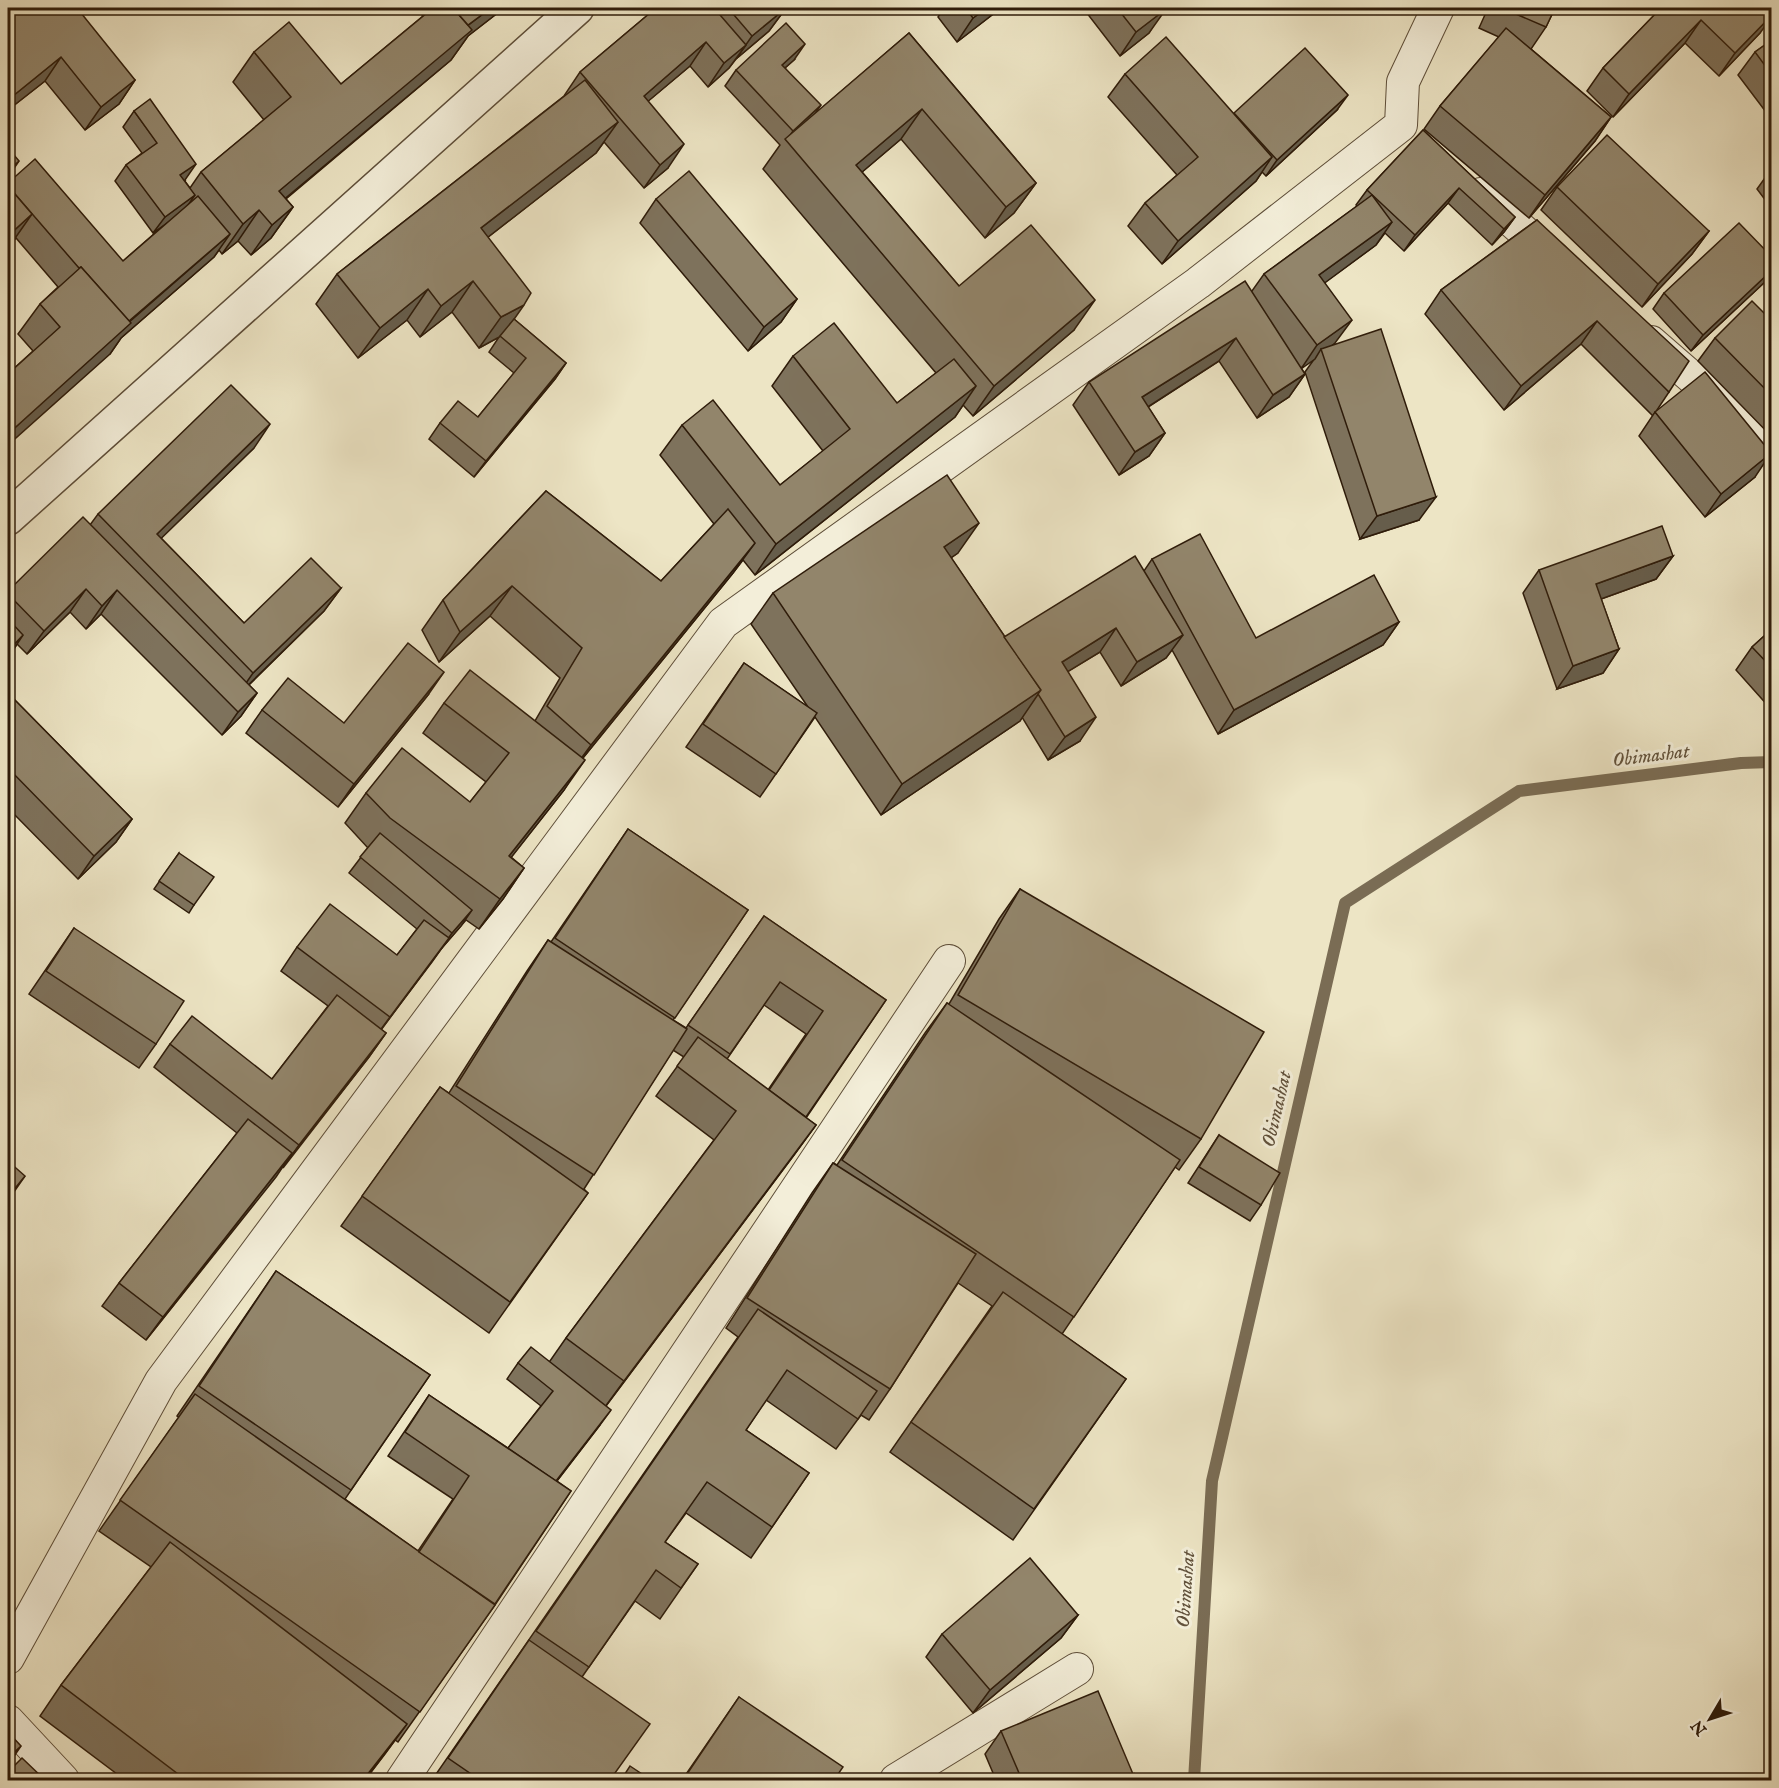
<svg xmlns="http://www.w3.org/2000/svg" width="1779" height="1788" viewBox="0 0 1779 1788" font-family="'IM FELL English',serif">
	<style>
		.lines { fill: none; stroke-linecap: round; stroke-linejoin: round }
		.stream { stroke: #7a6c54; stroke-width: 12 }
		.minor-casing { stroke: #5e4e39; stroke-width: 34 }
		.tertiary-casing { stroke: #5e4e39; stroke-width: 36 }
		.minor { stroke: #f3eed9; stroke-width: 32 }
		.tertiary { stroke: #f3eed9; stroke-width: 33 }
		.wall { fill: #7e725c; stroke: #2f1c0a; stroke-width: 1.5; fill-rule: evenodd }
		.shaded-wall { fill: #665d4b; stroke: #2f1c0a; stroke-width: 1.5 }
		.building { fill: #92856b; stroke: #2f1c0a; stroke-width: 1.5 }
		.labels { text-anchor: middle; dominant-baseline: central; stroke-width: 6; stroke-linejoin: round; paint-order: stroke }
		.water-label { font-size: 20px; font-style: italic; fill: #61513b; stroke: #f3eed9 }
	</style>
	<rect width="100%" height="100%" fill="#ede5c5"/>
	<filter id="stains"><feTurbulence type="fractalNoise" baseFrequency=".00333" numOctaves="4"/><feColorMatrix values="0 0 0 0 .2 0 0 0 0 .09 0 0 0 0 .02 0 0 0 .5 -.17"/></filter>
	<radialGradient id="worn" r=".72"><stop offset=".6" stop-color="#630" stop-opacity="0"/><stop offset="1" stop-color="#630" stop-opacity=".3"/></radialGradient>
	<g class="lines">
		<polyline class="stream" points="1194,1780 1212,1481 1345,903 1519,791 1741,763 1772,762"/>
		<g class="minor-casing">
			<g id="minor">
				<polyline points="1481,194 1554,258"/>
				<polyline points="1651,342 1772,447"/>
				<polyline points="8,1658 161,1381 723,623 1198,283 1401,125 1403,82 1438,8"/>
				<polyline points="8,1721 63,1780"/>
				<polyline points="402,1780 949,961"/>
				<polyline points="896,1780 1077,1669"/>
			</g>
		</g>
		<g class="tertiary-casing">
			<polyline id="tertiary" points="8,518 577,8"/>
		</g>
		<use href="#minor" class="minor"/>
		<use href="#tertiary" class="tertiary"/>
	</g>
	<g class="wall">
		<polygon points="416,8 504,8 468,36 451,60 286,199 293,207 271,238 251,255 238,241 222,254 219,250 214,257 121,338 110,354 9,373 33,351 18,334 40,304 58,287 16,238 11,244 8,183 123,261 163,226 153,233 115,181 126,165 142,153 123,127 134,111 185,180 184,180 190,188 201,172 264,120 233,82 254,52 341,84 423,16"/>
		<polygon points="656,8 786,8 769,31 736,59 729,68 708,87 690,66 648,101 668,168 644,188 604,142 596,153 488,237 514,319 566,363 555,379 474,477 429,439 440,423 478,417 514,373 489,352 499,337 479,348 452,312 420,337 407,320 358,358 316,304 337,274 564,96 580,72"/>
		<polygon points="944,8 1001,8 957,42 938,17"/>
		<polygon points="1083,8 1164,8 1149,33 1120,56"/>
		<polygon points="1488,8 1555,8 1546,27 1531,49 1611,117 1595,141 1529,218 1424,129 1440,106 1499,37 1479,28"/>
		<polygon points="1661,8 1760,33 1719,76 1685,43 1613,117 1587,91 1603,68"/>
		<polygon points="8,14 135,80 119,104 85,130 45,81 8,110"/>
		<polygon points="909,33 1036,183 1014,213 985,238 901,139 862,172 959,286 1074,330 973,416 963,405 955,417 755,575 743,560 733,573 583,758 564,790 511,857 524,868 503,899 479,929 466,920 441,949 381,1030 386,1033 369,1057 146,1340 102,1306 119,1283 237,1133 154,1067 170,1044 272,1079 328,1006 281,971 297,947 397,955 417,929 349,873 368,848 345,823 366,793 470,802 486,782 423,733 444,703 535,721 560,678 490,616 439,662 422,630 443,600 546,491 661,581 714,524 660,455 682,425 780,485 823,451 772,386 793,356 897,403 936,373 763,169 780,145 725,86 736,70 794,60 785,68 816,113"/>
		<polygon points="1772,40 1772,120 1738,75 1755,52"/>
		<polygon points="1125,74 1234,114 1337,110 1266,176 1262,172 1256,181 1162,264 1128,226 1145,203 1177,175 1108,97"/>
		<polygon points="1423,130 1515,217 1504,232 1492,245 1448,203 1404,251 1385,233 1376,245 1324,283 1335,343 1333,345 1419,520 1360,539 1305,372 1315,358 1301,368 1305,374 1289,397 1257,418 1219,361 1148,407 1165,433 1149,456 1119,475 1073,405 1089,382 1252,291 1264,274 1357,206 1356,205 1367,190"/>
		<polygon points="1772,168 1772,209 1757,189"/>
		<polygon points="1557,187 1709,231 1692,254 1642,307 1541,210"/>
		<polygon points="656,199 797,299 781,322 748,351 640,223"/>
		<polygon points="1537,220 1669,392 1653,416 1581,344 1504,410 1425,314 1441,290"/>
		<polygon points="1767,280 1691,351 1653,309 1664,293"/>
		<polygon points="1772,321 1772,437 1698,361 1715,338"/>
		<polygon points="1655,412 1755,477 1705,517 1639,436"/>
		<polygon points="254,448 161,538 244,623 341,588 324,611 249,685 257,693 241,716 222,735 101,614 86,629 70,612 27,654 17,644 8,658 8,591 90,525 98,514"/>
		<polygon points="958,553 951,558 1005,637 1144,571 1152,559 1256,638 1399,622 1383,645 1218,734 1172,650 1166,658 1121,686 1100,652 1068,671 1080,741 1048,760 1022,717 1020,721 881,815 815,717 760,797 686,747 744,663 808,707 751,624 773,593"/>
		<polygon points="1673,556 1656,579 1601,599 1619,649 1603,673 1557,689 1523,593 1539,570"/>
		<polygon points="1772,629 1772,707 1770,708 1736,670 1752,647"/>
		<polygon points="8,693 132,819 116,842 78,879 8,808"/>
		<polygon points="428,695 338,807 246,733 262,710 344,723"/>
		<path d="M628,829L748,910L673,1020L686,1028L764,916L886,1000L806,1118L816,1125L794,1155L606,1406L600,1425L557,1481L571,1491L495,1605L398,1742L395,1740L365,1780H125L40,1716L61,1685L151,1567L99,1531L179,1417L177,1416L276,1271L430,1375L345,1499L418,1551L453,1499L388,1456L429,1395L508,1448L541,1406L507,1379L518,1363L550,1361L566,1338L714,1140L656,1096L684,1057L673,1050L584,1189L588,1193L489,1333L341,1226L440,1087L449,1093L527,971L548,940L551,942ZM764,1005L806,1034L768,1090L727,1059Z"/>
		<polygon points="179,853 194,905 189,913 154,889"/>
		<polygon points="1020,889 1201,1139 1179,1170 1175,1167 1062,1334 1126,1379 1013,1540 890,1452 992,1306 958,1283 890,1389 869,1420 861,1415 836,1449 766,1400 746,1430 809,1473 751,1558 686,1513 665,1542 698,1564 660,1619 635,1601 582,1677 610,1780 432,1780 738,1337 726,1328 812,1193 833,1163 837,1165 925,1033 947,1003 949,1004 999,919"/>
		<polygon points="74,928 156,1044 139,1068 29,994"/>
		<polygon points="1219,1135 1261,1205 1250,1221 1188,1183"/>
		<polygon points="1078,1615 1061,1638 973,1713 926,1657 942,1634"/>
		<polygon points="739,1697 834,1780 682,1780"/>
		<polygon points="1001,1731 1118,1780 996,1780 985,1754"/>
	</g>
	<g class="shaded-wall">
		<polygon points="491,8 504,8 468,36 451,60 264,216 279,191 466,27"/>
		<polygon points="786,8 769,31 736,59 752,36"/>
		<polygon points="987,8 1001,8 957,42 973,18"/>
		<polygon points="1166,9 1149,33 1120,56 1136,32"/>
		<polygon points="1772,15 1772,17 1760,33 1719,76 1735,53"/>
		<polygon points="1701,20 1685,43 1613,117 1629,94"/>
		<polygon points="706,42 690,66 627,119 644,96"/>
		<polygon points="805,44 794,60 771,80 782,65"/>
		<polygon points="746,45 729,68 708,87 724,63"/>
		<polygon points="61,57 45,81 8,110 8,100"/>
		<polygon points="135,80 119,104 85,130 101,107"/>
		<polygon points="1348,95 1337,110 1266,176 1277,160"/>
		<polygon points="821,105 810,121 786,141 793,131"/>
		<polygon points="922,109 901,139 835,195 856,165"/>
		<polygon points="1611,117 1595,141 1529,218 1545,195"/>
		<polygon points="618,122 596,153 460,259 481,228"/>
		<polygon points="684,144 668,168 644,188 660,165"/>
		<polygon points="1272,157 1256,181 1162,264 1178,241"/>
		<polygon points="19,161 8,177 8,171"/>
		<polygon points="196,164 185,180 169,191 180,175"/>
		<polygon points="1036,183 1014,213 985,238 1006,207"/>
		<polygon points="1459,188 1448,203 1404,251 1415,235"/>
		<polygon points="195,195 184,211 153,233 165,217"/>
		<polygon points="293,207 271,238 251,255 272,225"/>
		<polygon points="259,210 238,241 222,254 243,224"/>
		<polygon points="32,214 11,244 8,248 8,236"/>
		<polygon points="1515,217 1504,232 1492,245 1504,229"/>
		<polygon points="1392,222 1376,245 1303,299 1319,275"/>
		<polygon points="1709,231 1692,254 1642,307 1658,284"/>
		<polygon points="230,234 214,257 121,338 110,354 8,445 8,434 127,324"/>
		<polygon points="1772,270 1772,273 1767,280 1691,351 1703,335"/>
		<polygon points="473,281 452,312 420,337 441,306"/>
		<polygon points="428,289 407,320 358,358 380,328"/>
		<polygon points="797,299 781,322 748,351 764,327"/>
		<polygon points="1095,300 1074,330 973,416 994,386"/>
		<polygon points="524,305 503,335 479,348 501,317"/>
		<polygon points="1352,320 1335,343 1323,353 1321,349 1315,359 1301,369 1317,345"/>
		<polygon points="1597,321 1581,344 1504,410 1521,386"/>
		<polygon points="1236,338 1219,361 1126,421 1142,397"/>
		<polygon points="566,363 555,379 474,477 486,461"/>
		<polygon points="1305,374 1289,397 1257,418 1273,395"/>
		<polygon points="976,386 955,417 755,575 776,544"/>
		<polygon points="270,424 254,448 141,558 157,534"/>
		<polygon points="1165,433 1149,456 1119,475 1135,452"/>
		<polygon points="1771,453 1755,477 1705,517 1721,494"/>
		<polygon points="1436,497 1419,520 1360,539 1377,516"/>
		<polygon points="979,523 958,553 922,577 944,547"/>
		<polygon points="755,543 733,573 569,775 591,745"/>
		<polygon points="1673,556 1656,579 1579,607 1596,584"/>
		<polygon points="512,586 490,616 439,662 460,632"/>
		<polygon points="341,588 324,611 237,696 253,673"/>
		<polygon points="86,589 70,612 27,654 44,631"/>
		<polygon points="117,590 101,614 86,629 102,606"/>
		<polygon points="1399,622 1383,645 1218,734 1234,710"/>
		<polygon points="1116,628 1100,652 1046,685 1062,662"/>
		<polygon points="23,635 8,658 8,651"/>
		<polygon points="1183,635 1166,658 1121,686 1137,662"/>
		<polygon points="1619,649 1603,673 1557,689 1573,666"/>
		<polygon points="444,672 428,695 338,807 354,784"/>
		<polygon points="1041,690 1020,721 881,815 902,784"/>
		<polygon points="257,693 241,716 222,735 238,712"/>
		<polygon points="1096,717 1080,741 1048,760 1065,737"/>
		<polygon points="585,760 564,790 488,887 509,856"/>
		<polygon points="132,819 116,842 78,879 94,856"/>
		<polygon points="524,868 503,899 479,929 500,899"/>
		<polygon points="472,910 461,926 441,949 452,933"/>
		<polygon points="449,938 432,962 373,1040 390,1017"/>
		<polygon points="386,1033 369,1057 283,1168 299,1145"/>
		<polygon points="816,1125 794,1155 602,1411 624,1381"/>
		<polygon points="292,1153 276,1177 146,1340 163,1317"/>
		<polygon points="25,1176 9,1199 8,1201 8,1197"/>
		<polygon points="611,1410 600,1425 542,1500 553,1485"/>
		<polygon points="1078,1615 1061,1638 973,1713 990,1690"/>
		<polygon points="407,1724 385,1754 365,1780 363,1780"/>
		<polygon points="21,1746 8,1765 8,1758"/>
		<polygon points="1133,1774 1129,1780 1118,1780"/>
	</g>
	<g class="building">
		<polygon points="15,8 77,8 135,80 101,107 61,57 8,100 8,14"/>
		<polygon points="433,8 453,8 472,30 279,191 293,207 272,225 259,210 243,224 201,172 291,97 254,52 289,22 341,84"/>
		<polygon points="453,8 491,8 468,25"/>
		<polygon points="656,8 714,8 746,45 724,63 706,42 644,96 684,144 660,165 580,72"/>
		<polygon points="728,8 786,8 752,36"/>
		<polygon points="965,8 987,8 973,18"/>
		<polygon points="1117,8 1164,8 1166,9 1136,32"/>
		<polygon points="1502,8 1555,8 1546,27"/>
		<polygon points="1661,8 1772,8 1772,15 1735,53 1701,20 1629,94 1603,68"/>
		<polygon points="786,23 805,44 782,65 821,105 793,131 736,70"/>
		<polygon points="1506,28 1611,117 1545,195 1440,106"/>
		<polygon points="909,33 1036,183 1006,207 922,109 856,165 959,286 1031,225 1095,300 994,386 785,139"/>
		<polygon points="1166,37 1272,157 1178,241 1145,203 1198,157 1125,74"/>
		<polygon points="1772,40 1772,75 1755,52"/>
		<polygon points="1305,48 1348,95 1277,160 1234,113"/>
		<polygon points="585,80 618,122 481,228 531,293 524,305 501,317 473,281 441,306 428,289 380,328 337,274"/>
		<polygon points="150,99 196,164 180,175 195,195 165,217 126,165 157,143 134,111"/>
		<polygon points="1423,130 1515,217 1504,229 1459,188 1415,235 1367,190"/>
		<polygon points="1607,135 1709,231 1658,284 1557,187"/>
		<polygon points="8,148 19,161 8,171"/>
		<polygon points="35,159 123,261 198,196 230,234 129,321 81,267 79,268 8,186 8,183"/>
		<polygon points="689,171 797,299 764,327 656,199"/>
		<polygon points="8,186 32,214 8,236"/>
		<polygon points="1372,195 1392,222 1319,275 1352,320 1317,345 1264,274"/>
		<polygon points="1537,220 1689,361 1669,392 1597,321 1521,386 1441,290"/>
		<polygon points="1739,223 1772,257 1772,270 1703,335 1664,293"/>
		<polygon points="81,267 131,323 8,434 8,371 9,373 60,327 40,304"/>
		<polygon points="1245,281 1305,374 1273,395 1236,338 1142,397 1165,433 1135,452 1089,382"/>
		<polygon points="1752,301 1772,321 1772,396 1715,338"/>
		<polygon points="514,319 566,363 486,461 440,423 458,401 478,417 526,358 500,336"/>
		<polygon points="834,323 897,403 954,359 976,386 776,544 682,425 713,400 780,485 850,429 793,356"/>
		<polygon points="1381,329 1436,497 1377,516 1321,349"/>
		<polygon points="1705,372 1771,453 1721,494 1655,412"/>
		<polygon points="231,385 270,424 157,534 244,623 311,558 341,588 253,673 98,514"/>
		<polygon points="947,475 979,523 944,547 1041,690 902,784 773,593"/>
		<polygon points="546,491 661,581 728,509 755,543 591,745 547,706 582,648 512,586 460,632 443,600"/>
		<polygon points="83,517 257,693 238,712 117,590 102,606 86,589 44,631 8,594 8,591"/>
		<polygon points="1662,526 1673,556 1596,584 1619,649 1573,666 1539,570"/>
		<polygon points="1200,534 1256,638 1374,575 1399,622 1234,710 1152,559"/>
		<polygon points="1135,556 1183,635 1137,662 1116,628 1062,662 1096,717 1065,737 1038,694 1041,690 1004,637"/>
		<polygon points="8,619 23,635 8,651"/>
		<polygon points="1772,629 1772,668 1752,647"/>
		<polygon points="408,643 444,672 354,784 262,710 288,678 344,723"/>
		<polygon points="744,663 817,713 776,774 703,724"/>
		<polygon points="470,670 585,760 509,856 524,868 500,899 390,818 366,793 402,748 470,802 509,753 444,703"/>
		<polygon points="8,693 132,819 94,856 8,768"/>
		<polygon points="628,829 748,910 675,1018 555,938"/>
		<polygon points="380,833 472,910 452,933 360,857"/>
		<polygon points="179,853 214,877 194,905 159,881"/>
		<polygon points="1020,889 1264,1032 1201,1139 958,995"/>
		<polygon points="330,904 397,955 424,920 449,938 390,1017 297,947"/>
		<polygon points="764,916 886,1000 806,1117 769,1090 823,1011 780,982 730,1054 688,1025"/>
		<polygon points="74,928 184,1001 156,1044 46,971"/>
		<polygon points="548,940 687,1029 594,1175 456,1086"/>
		<polygon points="337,995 386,1033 299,1145 170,1044 192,1016 272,1079"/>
		<polygon points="947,1003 1180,1160 1074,1317 842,1160"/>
		<polygon points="698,1037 816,1125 624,1381 566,1338 736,1111 677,1066"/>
		<polygon points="440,1087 588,1193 510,1302 362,1196"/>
		<polygon points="248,1119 292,1153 163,1317 119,1283"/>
		<polygon points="1219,1135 1280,1173 1261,1205 1199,1167"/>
		<polygon points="8,1161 25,1176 8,1197"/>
		<polygon points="833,1163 976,1254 890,1389 747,1298"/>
		<polygon points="276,1271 430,1375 351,1490 199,1386"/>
		<polygon points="1003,1292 1126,1379 1034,1509 911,1422"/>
		<polygon points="758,1309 877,1391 858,1419 787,1370 746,1430 809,1473 772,1527 707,1482 665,1542 698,1564 681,1588 656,1570 589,1667 536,1631"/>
		<polygon points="531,1347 611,1410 556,1481 508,1448 553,1391 518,1363"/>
		<polygon points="195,1394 495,1605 420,1712 120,1500"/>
		<polygon points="429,1395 571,1491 495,1604 419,1552 469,1476 405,1432"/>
		<polygon points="170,1542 407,1724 363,1780 186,1780 61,1685"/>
		<polygon points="1030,1558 1078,1615 990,1690 942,1634"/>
		<polygon points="529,1640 650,1724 610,1780 480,1780 448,1758"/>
		<polygon points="1098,1691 1133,1774 1118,1780 1022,1780 1001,1731"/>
		<polygon points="739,1697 843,1767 834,1780 683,1780"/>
		<polygon points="8,1732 21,1746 8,1758"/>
		<polygon points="22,1758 45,1780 8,1780 8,1772"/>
		<polygon points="630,1766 651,1780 621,1780"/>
	</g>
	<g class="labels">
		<g class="water-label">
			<text transform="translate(1651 756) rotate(-7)">Obimashat</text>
			<text transform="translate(1277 1109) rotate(-77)">Obimashat</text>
			<text transform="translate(1186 1589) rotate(-86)">Obimashat</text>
		</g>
	</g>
	<rect width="1779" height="1788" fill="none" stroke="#ede5c5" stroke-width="30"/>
	<rect x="9" y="9" width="1761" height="1770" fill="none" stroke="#2f1c0a" stroke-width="3"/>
	<rect x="15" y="15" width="1749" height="1758" fill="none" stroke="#2f1c0a" stroke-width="1.5"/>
	<g transform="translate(1710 1719) rotate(231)" stroke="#f3eed9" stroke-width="4.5" paint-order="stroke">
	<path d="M0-4.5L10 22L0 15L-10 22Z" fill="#2f1c0a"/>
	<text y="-9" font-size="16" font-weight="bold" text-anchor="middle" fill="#2f1c0a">N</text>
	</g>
	<rect width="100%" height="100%" filter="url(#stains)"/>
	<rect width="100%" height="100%" fill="url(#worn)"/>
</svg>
